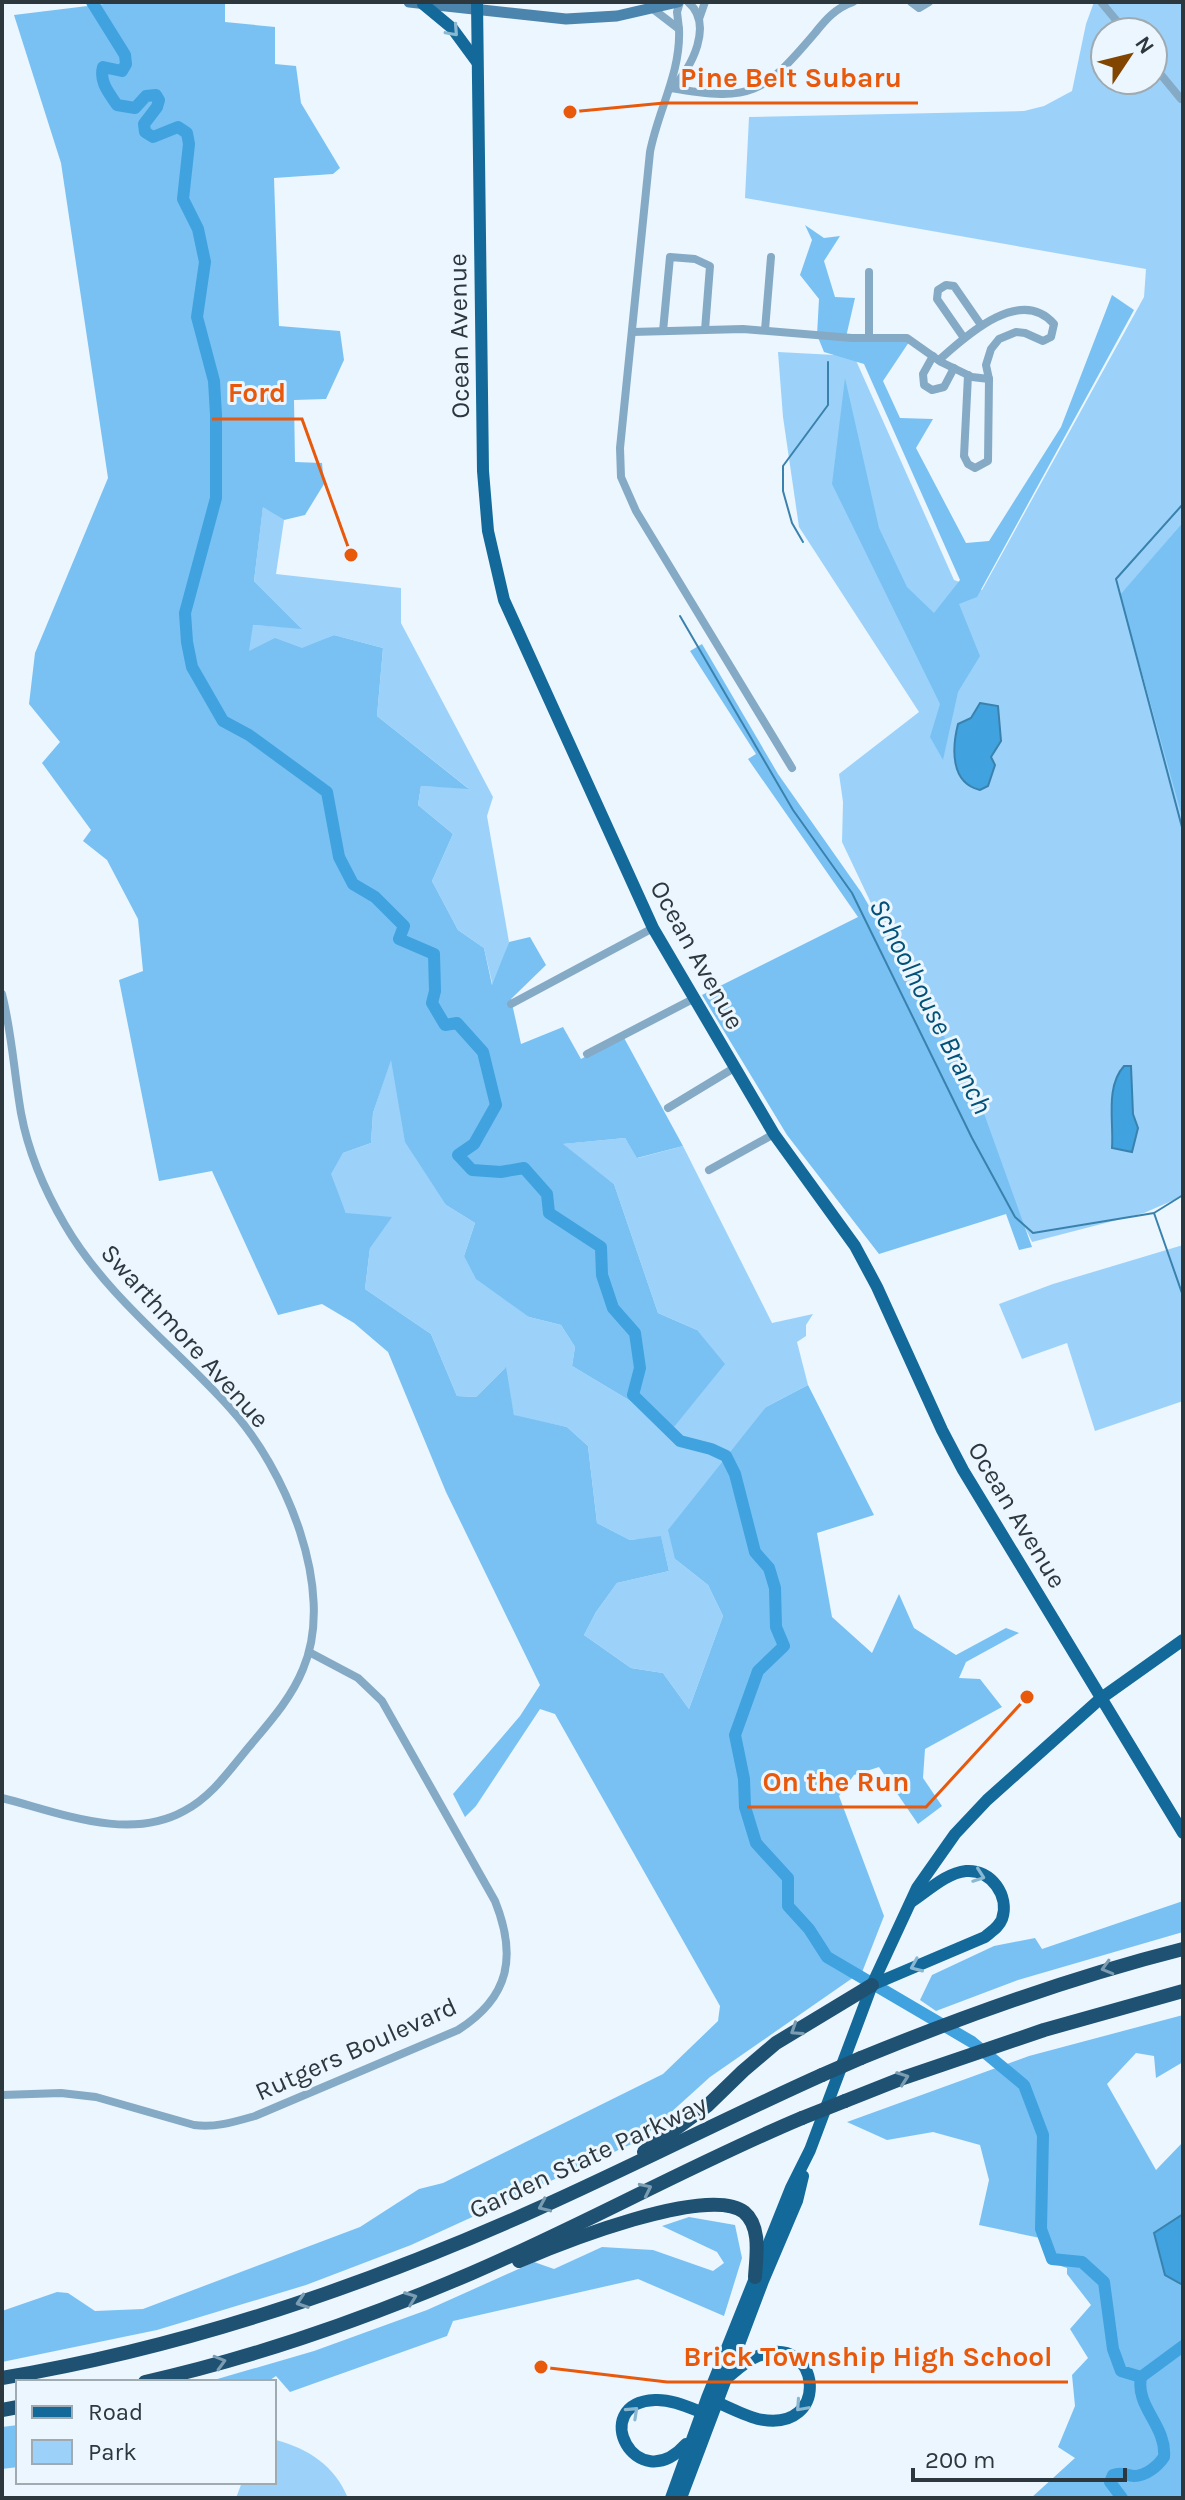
<svg xmlns="http://www.w3.org/2000/svg" width="1185" height="2500" viewBox="0 0 1185 2500" font-family="Karla,sans-serif">
	<style>
		.green { fill: #9cd2f9; fill-rule: evenodd }
		.forest { fill: #79c1f3 }
		.water { fill: #40a2de; stroke: #3a82ae; stroke-width: 2 }
		.lines { fill: none; stroke-linecap: round; stroke-linejoin: round }
		.stream { stroke: #3a82ae; stroke-width: 2 }
		.river { stroke: #40a2de; stroke-width: 12 }
		.minor { stroke: #85aac6; stroke-width: 8 }
		.secondary { stroke: #4b85ad; stroke-width: 11 }
		.primary { stroke: #136a9a; stroke-width: 12 }
		.motorway { stroke: #1f5272; stroke-width: 14 }
		.motorway-bridge { stroke: #1f5272; stroke-width: 14 }
		.oneway { stroke: #8ab7d1 }
		.oneway2 { stroke: #7b9cb1 }
		.labels { text-anchor: middle; dominant-baseline: central; stroke-width: 6; stroke-linejoin: round; paint-order: stroke }
		.street-label { font-size: 26px; fill: #2d373e; stroke: #ecf6fe }
		.water-label { font-size: 28px; font-style: italic; fill: #015179; stroke: #ecf6fe }
		.leader { fill: none; stroke: #e8590c; stroke-width: 3 }
		.callout-dot { fill: #e8590c; stroke: #ecf6fe; stroke-width: 3 }
		.callout-label { font-size: 28px; text-anchor: middle; font-weight: bold; fill: #e8590c; stroke: #ecf6fe; stroke-width: 6; stroke-linejoin: round; paint-order: stroke }
	</style>
	<rect width="100%" height="100%" fill="#ecf6fe"/>
	<g class="green">
		<path d="M1094,2H1183V522L1120,596L1183,817V1196L1144,1213L1032,1242L842,842L843,802L839,774L919,712L799,527L783,417L778,352L854,356L954,580L982,590L1144,297L1146,269L745,198L749,117L1024,111L1044,106L1072,91L1086,24ZM1105,32H1153V80H1105Z"/>
		<polygon points="263,506 284,520 276,574 401,588 401,623 493,797 487,816 509,942 493,987 484,948 458,930 432,881 453,834 418,805 421,786 468,788 377,716 383,648 334,635 302,649 248,652 252,625 301,628 254,581"/>
		<polygon points="391,1058 446,1205 475,1223 464,1256 529,1317 561,1325 575,1347 572,1366 674,1427 697,1330 658,1313 614,1184 562,1144 625,1138 638,1158 683,1146 772,1323 813,1314 806,1325 806,1336 797,1342 808,1385 766,1407 675,1559 708,1585 723,1616 689,1709 663,1673 631,1668 584,1635 596,1612 617,1583 669,1571 661,1537 630,1540 597,1523 588,1446 567,1427 514,1416 505,1368 476,1397 457,1396 431,1334 365,1289 370,1248 346,1213 330,1174 343,1153 371,1143 373,1113"/>
		<polygon points="1183,1245 1183,1401 1095,1431 1067,1343 1022,1359 999,1304 1053,1284"/>
		<path d="M276,2440C309,2449 335,2466 348,2498H236L242,2482H274V2442Z"/>
	</g>
	<g class="forest">
		<polygon points="120,2 225,2 225,22 275,27 275,64 296,66 301,103 340,168 333,174 274,178 279,326 340,331 344,360 326,399 294,400 295,462 322,463 324,484 305,515 284,520 263,507 254,581 302,629 253,625 249,651 275,638 302,648 334,635 383,648 377,716 469,789 421,786 418,805 453,834 432,881 458,930 484,948 492,985 509,942 530,937 546,965 511,999 521,1044 563,1027 581,1059 623,1036 683,1146 637,1158 625,1138 563,1144 614,1184 658,1313 697,1330 725,1364 674,1427 572,1366 575,1347 561,1325 529,1317 476,1279 464,1256 475,1223 446,1205 405,1142 391,1060 373,1113 371,1143 343,1153 331,1174 346,1213 392,1217 370,1248 365,1289 431,1334 457,1396 476,1397 506,1367 514,1415 567,1427 588,1446 597,1523 630,1540 661,1536 669,1571 617,1583 596,1612 584,1635 631,1668 663,1673 689,1709 723,1616 708,1585 675,1559 668,1530 766,1407 808,1385 874,1515 817,1533 832,1617 872,1653 899,1594 914,1628 956,1655 1006,1628 1019,1633 966,1662 959,1678 980,1679 1002,1707 925,1749 923,1778 942,1806 918,1824 879,1767 854,1775 839,1796 884,1916 859,1980 854,1977 710,2077 647,2134 647,2137 411,2245 306,2285 157,2330 2,2362 2,2311 57,2292 68,2293 95,2311 143,2309 360,2227 419,2189 443,2183 663,2074 718,2021 720,2006 555,1714 540,1709 476,1806 465,1817 453,1794 520,1716 540,1685 446,1492 388,1352 354,1323 322,1304 278,1315 212,1171 159,1181 119,980 143,971 138,919 107,860 83,841 91,830 42,763 60,742 29,704 35,653 108,478 61,163 14,15"/>
		<polygon points="805,225 824,238 840,236 824,261 835,297 855,298 846,337 909,342 883,381 900,418 933,419 916,448 966,543 989,541 1061,427 1112,295 1134,310 977,597 959,604 980,656 958,692 943,760 930,737 940,704 832,484 845,378 879,528 907,587 934,613 960,580 864,364 824,352 817,335 819,299 800,275 812,240"/>
		<polygon points="1183,522 1183,820 1120,595"/>
		<polygon points="702,644 778,774 861,892 977,1094 1032,1247 1019,1250 1006,1214 879,1254 787,1135 702,995 858,917 748,759 756,754 690,651"/>
		<polygon points="1183,1901 1183,1932 1018,1980 936,2011 920,2000 932,1975 994,1946 1035,1938 1042,1949"/>
		<polygon points="1183,2015 1183,2062 1156,2078 1154,2056 1136,2053 1107,2084 1156,2170 1183,2142 1183,2214 1154,2233 1165,2275 1183,2285 1183,2498 1031,2498 1075,2458 1058,2447 1075,2406 1072,2375 1088,2358 1070,2329 1091,2305 1067,2274 1067,2268 1061,2266 1040,2238 979,2225 989,2180 980,2145 933,2132 887,2140 847,2122 1029,2056"/>
		<polygon points="689,2217 735,2225 742,2258 724,2316 638,2279 453,2321 447,2336 290,2392 276,2376 267,2382 207,2382 314,2351 427,2310 534,2262 554,2269 602,2247 653,2250 713,2271 724,2263 717,2252 662,2226"/>
		<polygon points="18,2425 18,2467 2,2469 2,2427"/>
	</g>
	<g class="water">
		<path d="M980,703L998,706L1001,741L991,757L995,765L988,786L980,790C950,783 952,748 958,724L971,718Z"/>
		<path d="M1124,1066H1131L1133,1114L1138,1128L1132,1152L1112,1148C1114,1122 1105,1087 1124,1066Z"/>
		<polygon points="1183,2214 1183,2285 1165,2275 1154,2233"/>
	</g>
	<g class="lines">
		<g class="stream">
			<polyline points="1183,504 1116,579 1183,831"/>
			<polyline points="803,542 792,523 783,491 783,466 828,405 828,362"/>
			<polyline points="680,616 793,810 852,893 972,1138 1015,1217 1033,1233 1154,1213 1183,1296"/>
			<polyline points="1154,1213 1183,1195"/>
		</g>
		<g class="river">
			<path d="M92,2L125,55L126,64L122,71L103,67C99,82 109,93 117,105L135,108L146,96L156,95L159,100L157,107L144,124L145,132L153,137L178,127L187,133L189,144L183,199L198,229L205,262L197,317L214,381L216,415V498L185,613L187,642L192,667L223,721L249,735L327,792L339,857L353,884L375,897L404,926L399,939L434,954L435,991L432,1003L445,1025L457,1023L483,1052L496,1105L474,1144L458,1155L472,1170L501,1172L524,1168L547,1194L549,1213L601,1247L602,1275L613,1308L635,1333L640,1368L633,1395L680,1441L711,1449L726,1456L735,1474L755,1552L769,1568L775,1588L776,1627L784,1646L758,1671L735,1735L744,1779L745,1807L756,1843L788,1878V1906L809,1929L827,1957L972,2042L1024,2085L1043,2135L1041,2229L1052,2259L1082,2262L1104,2282L1113,2349L1121,2371L1141,2377"/>
			<polyline points="1141,2377 1183,2346"/>
			<path d="M1122,2498L1110,2482L1113,2475C1123,2471 1125,2476 1134,2476C1146,2476 1158,2466 1164,2457C1167,2426 1135,2407 1141,2377"/>
		</g>
		<g class="minor">
			<polyline points="911,2 919,8 929,2"/>
			<polyline points="1101,2 1126,32"/>
			<path d="M653,9L679,29C681,73 658,110 650,152L620,448L621,477L636,511L792,768"/>
			<polyline points="699,19 705,2"/>
			<polyline points="679,29 677,12 680,2"/>
			<polyline points="1153,65 1181,99"/>
			<path d="M671,88C752,102 763,94 815,33C826,19 836,8 853,2"/>
			<path d="M672,88C692,68 714,24 688,2"/>
			<polyline points="765,330 771,257"/>
			<polyline points="663,331 670,257 695,259 710,266 705,330"/>
			<polyline points="632,332 743,329 852,338 907,338 941,362 972,377 989,379"/>
			<polyline points="869,337 869,272"/>
			<polyline points="964,338 937,299 938,290 946,285 954,286 981,325"/>
			<polyline points="933,356 923,374 924,385 932,390 944,387 954,368"/>
			<path d="M939,360C965,337 1020,285 1054,324L1051,337L1043,341L1025,333L1016,332L999,339L991,349L986,365L989,379L988,461L975,468L968,464L964,456L968,375"/>
			<path d="M2,994C12,1033 14,1073 21,1113C28,1151 45,1191 65,1225C107,1297 175,1347 230,1408C285,1468 337,1590 303,1669C291,1699 268,1724 248,1748C229,1771 211,1797 184,1811C128,1842 58,1812 2,1798"/>
			<polyline points="511,1004 653,928"/>
			<polyline points="587,1054 693,999"/>
			<polyline points="668,1108 734,1068"/>
			<polyline points="709,1170 774,1134"/>
			<path d="M2,2095L61,2093L96,2097L194,2125C215,2128 234,2122 255,2116L458,2030C510,1997 517,1956 495,1901L382,1701L358,1678L309,1652"/>
		</g>
		<polyline class="secondary" points="409,2 566,19 617,16 678,2"/>
		<g class="primary">
			<polyline points="477,2 483,471 488,531 504,600 653,928 774,1134 855,1246 877,1287 942,1430 963,1470 1183,1833"/>
			<polyline points="423,4 452,28 477,62"/>
			<path d="M872,1985L985,1937C992,1931 999,1927 1002,1919C1010,1896 991,1869 966,1871C946,1873 928,1891 911,1902"/>
			<path d="M712,2400C726,2406 743,2415 758,2419C833,2435 821,2330 758,2356C746,2361 737,2370 727,2378"/>
			<path d="M686,2444C636,2500 587,2403 655,2400C673,2399 692,2409 709,2415"/>
			<polyline points="671,2498 707,2398 791,2188 810,2150 872,1985 917,1888 955,1834 987,1800 1100,1699 1183,1640"/>
			<polyline points="681,2498 763,2281 797,2201 803,2176"/>
		</g>
		<g class="motorway">
			<path d="M861,2058C966,2015 1072,1977 1183,1949"/>
			<polyline points="845,2101 903,2078 1044,2030 1183,1991"/>
			<polyline points="644,2152 708,2105 743,2071 776,2043 872,1985"/>
			<path d="M519,2261C559,2244 708,2184 744,2212C762,2227 756,2258 755,2277"/>
			<path d="M2,2378C188,2347 366,2286 537,2209C633,2166 726,2118 822,2075"/>
			<path d="M145,2382C257,2357 367,2318 472,2273C584,2225 690,2165 802,2118"/>
			<polyline points="2,2410 18,2407"/>
		</g>
		<g class="motorway-bridge">
			<polyline points="822,2075 861,2058"/>
			<polyline points="802,2118 845,2101"/>
		</g>
	</g>
	<defs><path id="oneway-chevron" d="M-2-3.5L2.5 0L-2 3.5" fill="none" stroke-width="1.6" stroke-linecap="round" stroke-linejoin="round" transform="scale(2)"/></defs>
	<g class="oneway">
		<use href="#oneway-chevron" transform="translate(453 31) rotate(48)"/>
		<use href="#oneway-chevron" transform="translate(979 1876) rotate(20)"/>
		<use href="#oneway-chevron" transform="translate(916 1966) rotate(157)"/>
		<use href="#oneway-chevron" transform="translate(801 2406) rotate(132)"/>
		<use href="#oneway-chevron" transform="translate(633 2412) rotate(-43)"/>
	</g>
	<g class="oneway2">
		<use href="#oneway-chevron" transform="translate(1107 1968) rotate(164)"/>
		<use href="#oneway-chevron" transform="translate(796 2030) rotate(147)"/>
		<use href="#oneway-chevron" transform="translate(903 2078) rotate(-20)"/>
		<use href="#oneway-chevron" transform="translate(646 2189) rotate(-26)"/>
		<use href="#oneway-chevron" transform="translate(544 2206) rotate(156)"/>
		<use href="#oneway-chevron" transform="translate(411 2298) rotate(-21)"/>
		<use href="#oneway-chevron" transform="translate(302 2302) rotate(161)"/>
		<use href="#oneway-chevron" transform="translate(220 2362) rotate(-16)"/>
	</g>
	<g class="labels">
		<g class="street-label">
			<text transform="translate(459 336) rotate(-91)">Ocean Avenue</text>
			<text transform="translate(697 955) rotate(61)">Ocean Avenue</text>
			<text transform="translate(185 1336) rotate(48)">Swarthmore Avenue</text>
			<text transform="translate(1017 1515) rotate(59)">Ocean Avenue</text>
			<text transform="translate(356 2049) rotate(-24)">Rutgers Boulevard</text>
			<text transform="translate(588 2157) rotate(-25)">Garden State Parkway</text>
		</g>
		<g class="water-label">
			<text transform="translate(931 1006) rotate(63)">Schoolhouse Branch</text>
		</g>
	</g>
	<path class="leader" d="M570 112L664 103H918M351 555L302 419H212M1027 1697L926 1807H747M541 2367L667 2382H1068"/>
	<g class="callout-dot">
		<circle cx="570" cy="112" r="8"/>
		<circle cx="351" cy="555" r="8"/>
		<circle cx="1027" cy="1697" r="8"/>
		<circle cx="541" cy="2367" r="8"/>
	</g>
	<g class="callout-label">
		<text x="791" y="87">Pine Belt Subaru</text>
		<text x="257" y="402">Ford</text>
		<text x="836" y="1791">On the Run</text>
		<text x="868" y="2366">Brick Township High School</text>
	</g>
	<rect width="1185" height="2500" fill="none" stroke="#2d373e" stroke-width="8"/>
	<rect x="16" y="2380" width="260" height="104" fill="#ecf6fe" stroke="#a0aab1" stroke-width="2"/>
	<rect x="32" y="2406" width="40" height="12" fill="#136a9a" stroke="#a0aab1" stroke-width="2"/>
	<text x="88" y="2420" font-size="24" fill="#2d373e">Road</text>
	<rect x="32" y="2440" width="40" height="24" fill="#9cd2f9" stroke="#a0aab1" stroke-width="2"/>
	<text x="88" y="2460" font-size="24" fill="#2d373e">Park</text>
	<g transform="translate(1129 56) rotate(55)"><circle r="38" fill="#ecf6fe" stroke="#a0aab1" stroke-width="2"/>
	<path d="M0-6L14 30L0 20L-14 30Z" fill="#814500"/>
	<text y="-12" font-size="22" font-weight="bold" text-anchor="middle" fill="#2d373e">N</text>
	</g>
	<path d="M913 2468v12h212v-12" fill="none" stroke="#2d373e" stroke-width="4"/>
	<text x="925" y="2468" font-size="24" fill="#2d373e" stroke="#ecf6fe" stroke-width="6" paint-order="stroke">200 m</text>
</svg>
